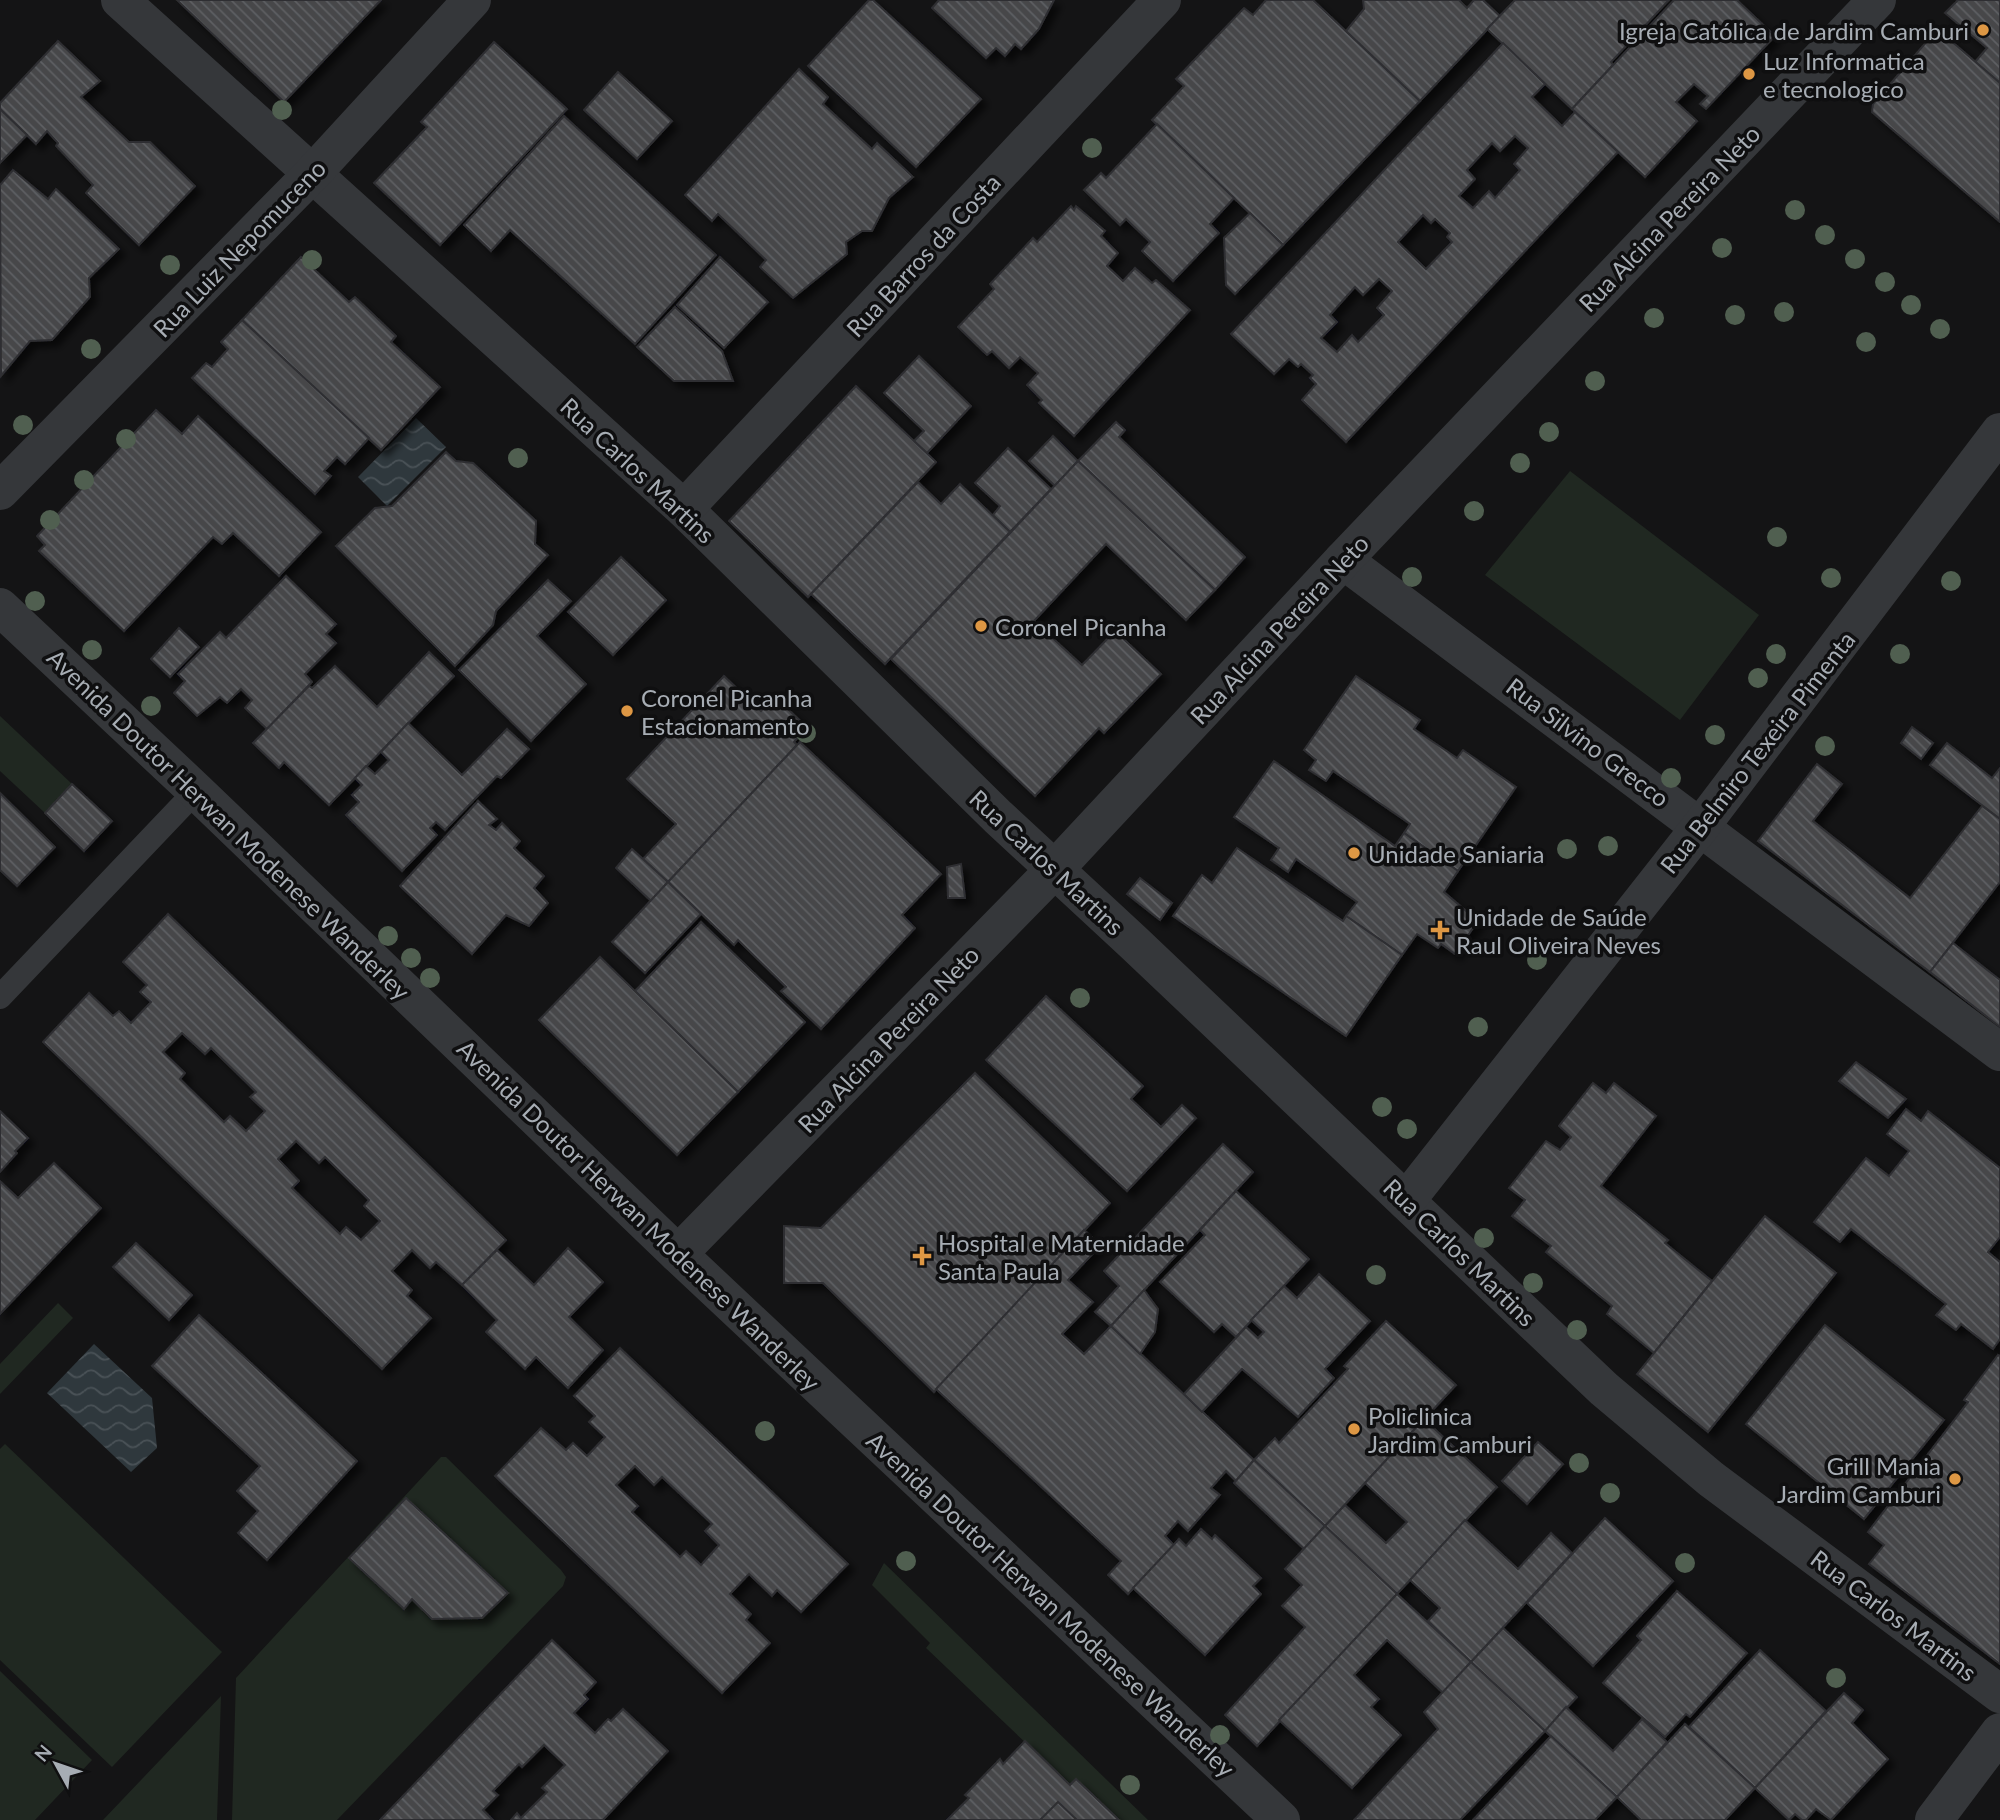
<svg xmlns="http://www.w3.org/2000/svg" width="2000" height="1820" viewBox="0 0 2000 1820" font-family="Lato,sans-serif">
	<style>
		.green { fill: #202821 }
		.water { fill: url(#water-waves) }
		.building { fill: url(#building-back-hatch); stroke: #2e2e31; stroke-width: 2; fill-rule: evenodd; filter: url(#shadow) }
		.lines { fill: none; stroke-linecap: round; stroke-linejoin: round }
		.lane { stroke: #35373a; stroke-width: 24 }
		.street { stroke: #35373a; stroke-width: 38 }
		.tree { fill: #505f50 }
		.poi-dot { fill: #dd9744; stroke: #0f0f10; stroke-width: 2.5 }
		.labels { text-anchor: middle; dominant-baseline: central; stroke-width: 7; stroke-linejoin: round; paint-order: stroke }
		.poi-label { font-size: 24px; fill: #a7adb4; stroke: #0f0f10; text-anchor: start }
		.street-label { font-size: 24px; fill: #a7adb4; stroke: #0f0f10 }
	</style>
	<defs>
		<pattern id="water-waves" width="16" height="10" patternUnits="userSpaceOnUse" patternTransform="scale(1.75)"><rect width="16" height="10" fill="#2f383d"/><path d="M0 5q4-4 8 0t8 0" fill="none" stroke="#4a5257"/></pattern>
		<pattern id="building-back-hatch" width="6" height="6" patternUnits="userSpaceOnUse" patternTransform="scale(1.75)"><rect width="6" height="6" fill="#46474a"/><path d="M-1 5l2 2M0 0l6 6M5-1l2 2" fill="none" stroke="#5e5f62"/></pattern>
		<filter id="shadow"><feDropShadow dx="6" dy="6" stdDeviation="3.5" flood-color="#0009"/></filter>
	</defs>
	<rect width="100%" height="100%" fill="#141415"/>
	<g class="green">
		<polygon points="1570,471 1759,615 1680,720 1485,575"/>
		<polygon points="0,716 72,784 45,813 0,771"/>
		<polygon points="58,1303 73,1318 0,1394 0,1364"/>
		<polygon points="5,1444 222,1652 112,1767 0,1660 0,1449"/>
		<polygon points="441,1457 446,1457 561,1570 566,1577 563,1586 337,1820 232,1820 236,1678"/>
		<polygon points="884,1563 1148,1820 1119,1820 1077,1779 1070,1785 926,1648 930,1643 872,1585"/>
		<polygon points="0,1671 92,1760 35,1820 0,1820"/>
		<polygon points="221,1696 217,1820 103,1820"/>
	</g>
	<g class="water">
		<polygon points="416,418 446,447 387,506 358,477"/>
		<polygon points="94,1344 152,1398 157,1448 131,1472 47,1393"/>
	</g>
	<g class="building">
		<polygon points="177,0 381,0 284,102"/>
		<polygon points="869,0 873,0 981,99 916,167 808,66"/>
		<polygon points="939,0 1054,0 1039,29 1021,49 1015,44 1005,56 996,48 986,58 932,8"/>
		<polygon points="1266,0 1313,0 1420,101 1283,245 1152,120 1184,86 1176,79 1244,8 1253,15"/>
		<polygon points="1363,0 1459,0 1467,8 1474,0 1483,0 1500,16 1420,101 1346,31 1364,9"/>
		<polygon points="1515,0 1669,0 1611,62 1613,65 1572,109 1487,29"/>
		<polygon points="1674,0 1737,0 1775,36 1706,109 1700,104 1708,96 1694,84 1676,102 1697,121 1645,177 1572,109"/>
		<polygon points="1958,0 2000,0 2000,83 1975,62 1987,48 1945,13"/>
		<polygon points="1934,33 1943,34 2000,83 2000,222 1872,112 1873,104"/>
		<polygon points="58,41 100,81 81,97 129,142 150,142 195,186 139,245 86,193 93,185 56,146 58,143 47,131 36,144 0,109 0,103"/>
		<polygon points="494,42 567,109 440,245 374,183 427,127 421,122"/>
		<path d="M1503,43L1545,84L1532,97L1562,126L1575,112L1618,152L1346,442L1302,400L1316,384L1310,378L1313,375L1301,364L1298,367L1289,359L1274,374L1231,334ZM1515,136L1528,148L1514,164L1520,170L1495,198L1489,191L1473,208L1459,196L1475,179L1467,170L1492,143L1500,151ZM1423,215L1431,223L1435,219L1450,233L1447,237L1452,242L1426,269L1398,242ZM1379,279L1392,291L1377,308L1384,315L1358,342L1352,335L1337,352L1321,338L1337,322L1330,315L1355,287L1363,295Z"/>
		<polygon points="799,69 828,97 823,104 872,149 877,143 913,177 889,198 872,231 862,231 846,242 847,254 793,298 760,267 766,260 718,214 712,221 685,195"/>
		<polygon points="618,72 672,121 637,159 584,110"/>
		<polygon points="0,109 27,135 0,163"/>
		<polygon points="564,116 716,255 635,344 510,230 491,251 464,225"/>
		<polygon points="1157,124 1234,198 1210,224 1219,233 1173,281 1142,251 1150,242 1126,219 1120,225 1084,190 1101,173 1106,178"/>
		<polygon points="13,170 48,199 56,189 119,249 89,278 90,297 52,340 30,341 1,376 0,185"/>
		<polygon points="1071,206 1074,210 1076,206 1105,231 1101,236 1118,253 1107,266 1123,281 1135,268 1152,283 1156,280 1190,310 1074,436 1039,403 1042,400 1027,385 1038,373 1020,357 1009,368 992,351 987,355 958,327 994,289 990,284 1033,238 1037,242"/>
		<polygon points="1250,213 1283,245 1235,294 1226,285 1224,238"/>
		<polygon points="301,257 349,302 355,297 396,336 391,342 440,387 381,450 242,320"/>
		<polygon points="720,257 768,302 724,348 677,305"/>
		<polygon points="675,307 722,351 733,381 674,381 637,347"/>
		<polygon points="242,320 369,438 345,464 337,457 324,471 331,476 315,494 192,378 206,363 212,367 228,349 221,342"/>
		<polygon points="919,356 971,406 927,453 914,441 924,431 884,393"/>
		<polygon points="856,386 936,462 808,597 729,521"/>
		<polygon points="156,410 182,434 198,416 321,532 279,576 233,533 222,544 213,537 124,631 39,551 45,545 37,536"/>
		<polygon points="1116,422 1125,430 1119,437 1245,557 1215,590 1078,461"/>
		<polygon points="1053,436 1078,461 1055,486 1029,461"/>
		<polygon points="1008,448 1051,489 1010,532 993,515 1000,506 975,483"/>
		<polygon points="446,452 456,461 473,463 536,521 535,544 548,555 496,611 493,625 455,666 336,546 375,508 392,506"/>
		<polygon points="1078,461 1215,590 1186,620 1106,544 1034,621 1082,665 1115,631 1161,674 1104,733 1099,728 1035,796 891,659"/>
		<polygon points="918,482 941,504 960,484 1010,532 885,664 811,594"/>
		<polygon points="621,557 666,600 613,655 568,612"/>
		<polygon points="286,576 336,624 326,634 336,643 305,674 312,682 267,729 245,708 252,700 241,689 227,703 220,697 197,716 174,693 185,681 178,674 220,632 226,638"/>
		<polygon points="548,580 571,601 537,636 586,684 531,741 459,670"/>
		<polygon points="179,628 199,647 170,677 151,659"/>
		<polygon points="429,652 454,676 329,805 284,762 279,768 253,743 309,686 312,688 335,666 377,707"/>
		<polygon points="724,676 761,711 774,696 807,727 794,742 797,745 668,882 643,859 676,824 627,779"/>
		<polygon points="1356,676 1420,720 1414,729 1457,758 1463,750 1516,787 1458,871 1404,833 1410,824 1333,771 1326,781 1309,770 1316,760 1304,750"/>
		<polygon points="408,723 462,775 507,729 529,749 501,778 497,776 445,830 436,822 430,828 437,835 402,871 346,815 359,802 352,795 362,785 355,778 366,766 375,774 389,760 381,752"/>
		<polygon points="1912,727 1933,743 1921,759 1901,743"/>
		<polygon points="800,742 941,874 902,915 915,928 821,1029 781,991 786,987 738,940 734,945 668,882"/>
		<polygon points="1947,743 1992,778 2000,768 2000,819 1930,765"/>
		<polygon points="1274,761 1395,846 1404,833 1458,871 1444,892 1478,921 1455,954 1441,944 1438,948 1417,934 1402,955 1346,916 1357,902 1296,859 1288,872 1271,860 1279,848 1234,817"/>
		<polygon points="1817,764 1842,784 1813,821 1910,898 1982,806 2000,819 2000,882 1930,972 1758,841"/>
		<polygon points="72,784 112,821 84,851 45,813"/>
		<polygon points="0,793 55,847 17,886 0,870"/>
		<polygon points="478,801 497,819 489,825 496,830 502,823 520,841 514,848 544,876 534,888 548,903 529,926 506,915 472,954 400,886"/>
		<polygon points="1237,848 1343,921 1346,916 1402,955 1346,1036 1173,916 1202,875 1212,883"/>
		<polygon points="632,849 668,882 651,901 616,868"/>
		<polygon points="961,864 965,898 948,898 947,867"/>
		<polygon points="1140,878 1172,903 1160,920 1127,894"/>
		<polygon points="668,882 701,914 645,973 612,942"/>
		<path d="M168,914L506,1240L462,1285L436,1262L430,1268L412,1250L392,1271L412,1290L407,1296L431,1318L382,1369L43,1042L89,993L113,1016L119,1011L131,1023L151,1002L140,992L147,985L123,962ZM182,1033L205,1054L211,1048L256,1092L250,1097L265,1111L246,1131L230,1116L224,1122L180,1079L185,1073L163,1052ZM296,1141L319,1163L325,1157L369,1200L364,1206L380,1221L361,1240L346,1227L340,1234L292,1188L299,1181L278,1159Z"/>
		<polygon points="701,922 805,1022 738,1092 635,991"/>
		<polygon points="1953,943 2000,980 2000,1027 1930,972"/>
		<polygon points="600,957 738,1092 677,1155 539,1020"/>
		<polygon points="1046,996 1143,1086 1131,1099 1161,1127 1182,1105 1196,1118 1127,1191 986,1060"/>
		<polygon points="1856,1062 1906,1099 1888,1118 1839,1081"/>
		<polygon points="975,1073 1110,1203 934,1392 823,1283 784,1283 784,1226 821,1228"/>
		<polygon points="1593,1083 1606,1093 1614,1083 1656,1116 1601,1186 1668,1240 1665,1243 1712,1281 1654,1353 1607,1314 1612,1306 1546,1252 1551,1246 1512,1216 1525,1200 1509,1188 1546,1141 1560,1150 1571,1137 1559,1126"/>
		<polygon points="1906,1109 1921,1121 1928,1111 2000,1168 2000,1237 1988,1252 2000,1262 2000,1339 1993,1349 1961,1324 1956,1330 1936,1315 1946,1304 1851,1229 1840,1242 1814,1222 1866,1158 1889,1176 1909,1151 1887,1134"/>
		<polygon points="0,1111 28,1138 15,1151 17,1153 0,1172"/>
		<polygon points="1223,1144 1253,1172 1111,1326 1095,1312 1119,1286 1104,1271"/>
		<polygon points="54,1163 101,1208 0,1314 0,1181 18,1198"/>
		<polygon points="1236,1191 1309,1259 1236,1337 1222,1324 1214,1332 1160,1282 1205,1235 1200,1230"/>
		<polygon points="1765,1216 1836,1273 1708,1432 1637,1374"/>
		<polygon points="1084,1230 1101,1245 1068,1280 1093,1302 1062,1334 1084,1354 1111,1326 1254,1460 1236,1481 1226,1471 1211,1488 1220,1495 1188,1531 1178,1521 1165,1536 1174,1545 1128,1594 1108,1575 1121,1561 936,1389"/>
		<polygon points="136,1243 192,1295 169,1320 113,1267"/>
		<polygon points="568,1248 603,1282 569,1317 603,1350 568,1388 536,1357 525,1369 486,1332 497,1320 462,1285 497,1250 534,1285"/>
		<polygon points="1319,1274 1370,1321 1325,1369 1334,1378 1298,1417 1242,1369 1202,1412 1184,1394 1246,1327 1258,1338 1264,1332 1251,1320 1284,1286 1297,1298"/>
		<polygon points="1144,1290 1158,1309 1155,1332 1140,1354 1111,1326"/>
		<polygon points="199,1315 357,1461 267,1560 238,1533 258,1511 237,1491 260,1466 152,1366"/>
		<polygon points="1386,1321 1456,1385 1325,1526 1254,1460 1275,1438 1279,1443 1348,1369 1344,1366"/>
		<polygon points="1825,1325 1944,1420 1864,1519 1746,1424"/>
		<path d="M620,1348L848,1564L801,1612L777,1590L772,1596L749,1574L730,1594L751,1614L746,1620L770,1643L722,1693L495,1476L541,1428L566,1450L573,1443L587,1456L605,1437L589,1422L595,1416L574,1396ZM635,1466L654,1485L662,1477L712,1524L705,1531L719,1545L701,1565L686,1551L680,1557L632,1512L638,1506L616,1485Z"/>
		<polygon points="1998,1355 2000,1356 2000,1664 1869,1564 1884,1545 1868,1532 1968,1402 1964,1400"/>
		<polygon points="1424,1419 1497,1487 1397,1594 1325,1526 1345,1505 1386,1543 1407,1522 1365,1483"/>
		<polygon points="1538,1442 1563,1464 1527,1504 1502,1481"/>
		<polygon points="1254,1460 1325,1526 1304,1549 1234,1483"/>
		<polygon points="406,1498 508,1593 482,1618 432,1619 412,1599 404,1609 349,1558"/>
		<polygon points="1605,1518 1673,1581 1593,1666 1527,1603"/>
		<polygon points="1465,1520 1518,1569 1551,1533 1572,1553 1471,1662 1428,1621 1440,1608 1410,1580"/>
		<polygon points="1325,1526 1397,1594 1257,1746 1225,1715 1305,1627 1282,1606 1302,1585 1285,1569"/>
		<polygon points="1201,1529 1212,1539 1215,1535 1261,1578 1253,1586 1261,1594 1205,1655 1133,1588 1179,1539 1186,1546"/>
		<polygon points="1677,1591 1747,1653 1690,1717 1686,1714 1665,1737 1603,1683 1641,1640 1637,1636"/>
		<polygon points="1397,1594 1471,1662 1443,1693 1387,1640 1354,1675 1379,1699 1371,1707 1401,1735 1352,1788 1279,1720"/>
		<polygon points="1503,1628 1577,1697 1545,1731 1471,1662"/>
		<polygon points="552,1640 596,1682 584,1695 588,1699 574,1713 595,1733 608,1719 611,1721 623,1709 668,1751 603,1820 511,1820 517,1813 521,1818 547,1792 542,1788 565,1765 544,1745 522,1767 519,1764 493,1791 498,1795 483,1810 493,1820 380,1820"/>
		<polygon points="1760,1650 1826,1711 1755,1788 1689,1727"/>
		<polygon points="1471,1662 1545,1731 1460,1820 1354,1820 1438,1729 1424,1712"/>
		<polygon points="1844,1693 1863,1710 1852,1723 1888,1759 1831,1820 1816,1809 1806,1820 1802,1820 1795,1814 1789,1820 1755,1788"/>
		<polygon points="1566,1707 1613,1751 1642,1719 1667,1742 1617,1797 1545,1731"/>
		<polygon points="1685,1724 1755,1788 1725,1820 1641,1820 1617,1797"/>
		<polygon points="1551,1736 1617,1797 1595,1820 1473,1820"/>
		<polygon points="1025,1741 1070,1785 1076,1779 1119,1820 947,1820 969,1798 965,1795 1000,1759 1003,1764"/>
		<polygon points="1058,1802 1077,1820 1040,1820"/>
	</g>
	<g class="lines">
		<polyline class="lane" points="0,997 196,791"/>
		<g class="street">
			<polyline points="120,0 684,509 998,817 1133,942 1604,1389 1711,1479 2000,1694"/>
			<polyline points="0,491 312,174 472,0"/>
			<polyline points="684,509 1162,0"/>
			<polyline points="1343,560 2000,1052"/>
			<polyline points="0,607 196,791 678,1254 1281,1820"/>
			<polyline points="1406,1201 1701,826 2000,432"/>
			<polyline points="678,1254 1055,869 1343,560 1877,0"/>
			<polyline points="1934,1820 2000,1732"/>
		</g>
	</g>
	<g class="tree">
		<circle cx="282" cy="110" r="10"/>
		<circle cx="1092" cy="148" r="10"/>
		<circle cx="1795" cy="210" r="10"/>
		<circle cx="1825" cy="235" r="10"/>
		<circle cx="1722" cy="248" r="10"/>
		<circle cx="1855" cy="259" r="10"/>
		<circle cx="312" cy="260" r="10"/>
		<circle cx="170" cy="265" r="10"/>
		<circle cx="1885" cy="282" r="10"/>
		<circle cx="1911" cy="305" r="10"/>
		<circle cx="1784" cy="312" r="10"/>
		<circle cx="1735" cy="315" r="10"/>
		<circle cx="1654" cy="318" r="10"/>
		<circle cx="1940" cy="329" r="10"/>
		<circle cx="1866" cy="342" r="10"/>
		<circle cx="91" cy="349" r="10"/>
		<circle cx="1595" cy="381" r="10"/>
		<circle cx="23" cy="425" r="10"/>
		<circle cx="1549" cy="432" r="10"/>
		<circle cx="126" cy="439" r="10"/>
		<circle cx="518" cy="458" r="10"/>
		<circle cx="1520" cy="463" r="10"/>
		<circle cx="84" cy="480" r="10"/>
		<circle cx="1474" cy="511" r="10"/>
		<circle cx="50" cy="520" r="10"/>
		<circle cx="1777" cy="537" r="10"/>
		<circle cx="1412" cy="577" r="10"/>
		<circle cx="1831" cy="578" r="10"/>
		<circle cx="1951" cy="581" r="10"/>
		<circle cx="35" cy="601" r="10"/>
		<circle cx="92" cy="650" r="10"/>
		<circle cx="1776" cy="654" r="10"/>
		<circle cx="1900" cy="654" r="10"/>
		<circle cx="1758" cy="678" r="10"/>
		<circle cx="151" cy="706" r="10"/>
		<circle cx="806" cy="733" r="10"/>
		<circle cx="1715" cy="735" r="10"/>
		<circle cx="1825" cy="746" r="10"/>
		<circle cx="1671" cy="778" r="10"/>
		<circle cx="1608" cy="846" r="10"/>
		<circle cx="1567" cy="849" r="10"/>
		<circle cx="388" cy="936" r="10"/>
		<circle cx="411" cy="958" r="10"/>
		<circle cx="1537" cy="960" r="10"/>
		<circle cx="430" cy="978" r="10"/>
		<circle cx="1080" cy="998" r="10"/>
		<circle cx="1478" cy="1027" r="10"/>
		<circle cx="1382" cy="1107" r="10"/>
		<circle cx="1407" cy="1129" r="10"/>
		<circle cx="1484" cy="1238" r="10"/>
		<circle cx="1376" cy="1275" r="10"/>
		<circle cx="1533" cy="1283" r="10"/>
		<circle cx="1577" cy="1330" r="10"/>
		<circle cx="765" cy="1431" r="10"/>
		<circle cx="1579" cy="1463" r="10"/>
		<circle cx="1610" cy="1493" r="10"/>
		<circle cx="906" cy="1561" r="10"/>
		<circle cx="1685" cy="1563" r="10"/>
		<circle cx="1836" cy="1678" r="10"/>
		<circle cx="1220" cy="1735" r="10"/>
		<circle cx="1130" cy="1785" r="10"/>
	</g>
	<g class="poi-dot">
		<circle cx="1983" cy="30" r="7"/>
		<circle cx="1749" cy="74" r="7"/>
		<circle cx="981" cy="626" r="7"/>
		<circle cx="627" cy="711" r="7"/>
		<circle cx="1354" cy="853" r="7"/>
		<path d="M1436.5 919.5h7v7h7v7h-7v7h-7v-7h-7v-7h7z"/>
		<path d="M918.5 1245.5h7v7h7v7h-7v7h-7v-7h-7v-7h7z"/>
		<circle cx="1354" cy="1429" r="7"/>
		<circle cx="1955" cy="1479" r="7"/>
	</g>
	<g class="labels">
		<g class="poi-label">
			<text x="1969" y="30" text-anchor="end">Igreja Católica de Jardim Camburi</text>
			<text x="1763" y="60">Luz Informatica<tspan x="1763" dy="28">e tecnologico</tspan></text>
			<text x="995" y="626">Coronel Picanha</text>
			<text x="641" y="697">Coronel Picanha<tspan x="641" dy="28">Estacionamento</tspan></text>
			<text x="1368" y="853">Unidade Saniaria</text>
			<text x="1456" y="916">Unidade de Saúde<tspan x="1456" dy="28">Raul Oliveira Neves</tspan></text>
			<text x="938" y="1242">Hospital e Maternidade<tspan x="938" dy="28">Santa Paula</tspan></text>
			<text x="1368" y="1415">Policlinica<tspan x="1368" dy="28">Jardim Camburi</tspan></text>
			<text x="1941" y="1465" text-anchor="end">Grill Mania<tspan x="1941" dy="28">Jardim Camburi</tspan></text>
		</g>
		<g class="street-label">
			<text transform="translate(1669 218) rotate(-46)">Rua Alcina Pereira Neto</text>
			<text transform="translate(239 248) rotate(-46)">Rua Luiz Nepomuceno</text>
			<text transform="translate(923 255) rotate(-47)">Rua Barros da Costa</text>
			<text transform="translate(638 470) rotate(43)">Rua Carlos Martins</text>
			<text transform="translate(1279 629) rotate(-47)">Rua Alcina Pereira Neto</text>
			<text transform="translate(1588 742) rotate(37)">Rua Silvino Grecco</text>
			<text transform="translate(1757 752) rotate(-52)">Rua Belmiro Texeira Pimenta</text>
			<text transform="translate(229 824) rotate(44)">Avenida Doutor Herwan Modenese Wanderley</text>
			<text transform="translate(1047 862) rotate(43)">Rua Carlos Martins</text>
			<text transform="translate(888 1039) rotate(-46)">Rua Alcina Pereira Neto</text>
			<text transform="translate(639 1215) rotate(44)">Avenida Doutor Herwan Modenese Wanderley</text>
			<text transform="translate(1460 1252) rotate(44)">Rua Carlos Martins</text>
			<text transform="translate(1051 1604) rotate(43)">Avenida Doutor Herwan Modenese Wanderley</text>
			<text transform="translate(1894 1615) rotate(37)">Rua Carlos Martins</text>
		</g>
	</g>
	<g transform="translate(56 1764) rotate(310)" stroke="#0f0f10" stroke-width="5" paint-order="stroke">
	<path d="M0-5L12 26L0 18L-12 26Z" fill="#a7adb4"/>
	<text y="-10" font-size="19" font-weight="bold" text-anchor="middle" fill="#a7adb4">N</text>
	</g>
</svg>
